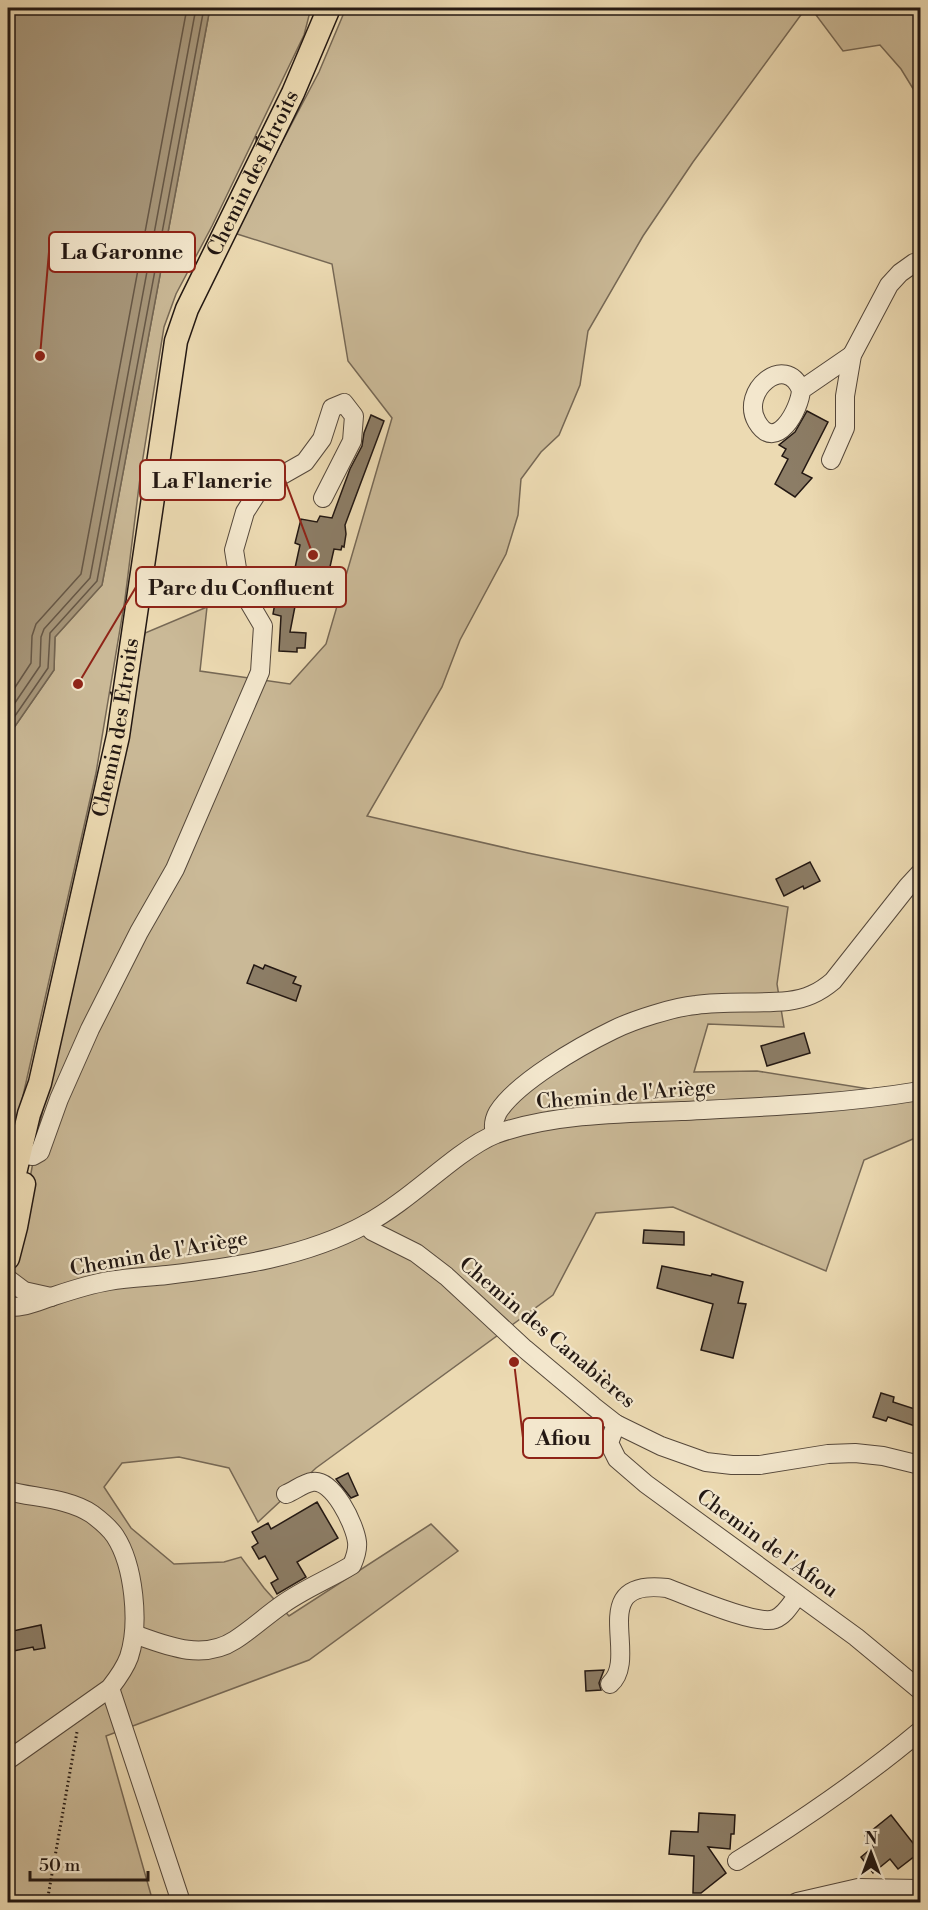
<svg xmlns="http://www.w3.org/2000/svg" width="928" height="1910" viewBox="0 0 928 1910" font-family="'Libre Bodoni',serif">
	<style>
		.green { fill: #cab997; stroke: #766855; stroke-width: 1.5 }
		.water { fill: #a8987c; stroke: #736552; stroke-width: 1.5 }
		.lines { fill: none; stroke-linecap: round; stroke-linejoin: round }
		.shore { stroke: #665848; stroke-width: 1.5 }
		.building { fill: #8c7d66; stroke: #231813; stroke-width: 1.5 }
		.minor-casing { stroke: #55483b; stroke-width: 20 }
		.major-casing { stroke: #231813; stroke-width: 25 }
		.path { stroke: #231813; stroke-width: 3; stroke-dasharray: 1.5 3; stroke-linecap: butt }
		.minor { stroke: #f3e7cd; stroke-width: 18 }
		.major { stroke: #ecdab2; stroke-width: 22 }
		.labels { text-anchor: middle; dominant-baseline: central; stroke-width: 4.5; stroke-linejoin: round; paint-order: stroke }
		.street-label { font-size: 21px; fill: #231813; stroke: #f3e7cd }
		.leader { fill: none; stroke: #8f2418; stroke-width: 2 }
		.callout-dot { fill: #8f2418; stroke: #f3e7cd; stroke-width: 2 }
		.callout { fill: #f3e7cd; stroke: #8f2418; stroke-width: 2 }
		.callout-label { font-size: 22px; text-anchor: middle; font-weight: bold; fill: #231813 }
	</style>
	<rect width="100%" height="100%" fill="#ecdab2"/>
	<filter id="stains"><feTurbulence type="fractalNoise" baseFrequency=".00333" numOctaves="4"/><feColorMatrix values="0 0 0 0 .2 0 0 0 0 .09 0 0 0 0 .02 0 0 0 .5 -.17"/></filter>
	<radialGradient id="worn" r=".72"><stop offset=".6" stop-color="#630" stop-opacity="0"/><stop offset="1" stop-color="#630" stop-opacity=".3"/></radialGradient>
	<g class="green">
		<polygon points="210,8 311,8 304,35 212,226 176,294 164,327 141,470 125,599 96,773 8,1162 8,746 13,729 54,670 55,637 102,585"/>
		<polygon points="346,8 806,8 693,162 643,236 588,331 580,385 559,435 541,452 521,479 518,515 506,554 460,640 442,687 367,816 528,853 788,907 777,984 784,1027 708,1024 694,1072 757,1071 869,1089 920,1084 920,1136 864,1160 826,1271 673,1207 596,1213 553,1295 316,1468 258,1522 229,1468 179,1457 122,1463 104,1487 131,1528 174,1564 224,1562 241,1557 264,1588 289,1616 431,1524 458,1551 309,1660 106,1736 153,1902 8,1902 8,1279 14,1265 43,1108 145,633 207,607 200,671 290,684 326,644 392,418 348,361 332,264 234,233 319,72"/>
		<polygon points="840,8 920,8 920,100 901,69 880,45 843,51 816,15"/>
	</g>
	<polygon class="water" points="8,8 210,8 102,585 55,637 54,670 13,729 8,746"/>
	<g class="lines">
		<g class="shore">
			<polyline points="8,698 31,663 32,636 36,624 81,574 187,8"/>
			<polyline points="8,713 40,666 41,637 44,629 90,578 196,8"/>
			<polyline points="8,726 48,668 50,633 97,581 204,8"/>
		</g>
	</g>
	<g class="building">
		<polygon points="807,411 828,422 802,473 812,478 795,497 775,484 788,459 782,456 786,449 779,445 795,432"/>
		<polygon points="371,415 384,421 345,525 346,534 344,547 342,546 341,550 334,549 327,580 297,572 298,569 295,568 300,545 295,543 301,519 317,522 320,516 332,518 350,469 362,446 364,433"/>
		<polygon points="277,592 297,596 290,632 306,633 305,648 297,648 297,652 279,651 281,616 273,614"/>
		<polygon points="810,862 820,881 804,889 803,886 784,896 776,879"/>
		<polygon points="254,965 263,969 265,965 296,977 293,983 301,986 296,1001 247,983"/>
		<polygon points="804,1033 810,1053 767,1066 761,1046"/>
		<polygon points="644,1230 684,1232 684,1245 643,1243"/>
		<polygon points="662,1266 711,1276 712,1274 743,1282 738,1303 746,1304 733,1358 701,1350 713,1304 657,1288"/>
		<polygon points="881,1393 894,1397 893,1402 921,1411 921,1428 888,1417 886,1421 873,1417"/>
		<polygon points="348,1473 358,1495 351,1498 336,1479"/>
		<polygon points="317,1502 338,1538 297,1562 306,1577 277,1594 271,1583 278,1579 265,1556 259,1559 252,1547 258,1543 252,1532 268,1523 271,1529"/>
		<polygon points="41,1625 45,1648 34,1650 33,1647 8,1652 8,1632"/>
		<polygon points="604,1670 599,1683 601,1690 586,1691 585,1671"/>
		<polygon points="699,1813 735,1815 734,1834 731,1834 730,1849 708,1847 726,1873 701,1893 693,1893 694,1856 669,1854 671,1831 698,1832"/>
		<polygon points="891,1815 920,1852 898,1869 890,1859 873,1873 861,1857 873,1847 865,1836"/>
	</g>
	<g class="lines">
		<g class="minor-casing">
			<g id="minor">
				<path d="M801,390C786,352 739,391 757,422C776,454 800,409 801,390L852,355"/>
				<polyline points="831,460 845,428 845,396 852,355 889,285 900,273 914,263 920,262"/>
				<path d="M495,1134C493,1127 494,1119 498,1112C517,1082 580,1046 613,1030C633,1020 674,1007 696,1005C726,1001 757,1004 788,1001C806,999 819,993 833,981L908,886L920,873"/>
				<polyline points="19,1154 33,1156 40,1152 59,1099 90,1029 139,932 175,869 260,672 263,626 240,587 234,550 245,512 261,487 305,462 322,439 332,408 344,403 354,416 352,441 323,498"/>
				<polyline points="366,1224 372,1231 416,1253 446,1276 525,1349 593,1406 616,1424 661,1446 706,1462 732,1465 760,1465 828,1454 855,1453 883,1456 920,1465"/>
				<polyline points="8,1279 24,1291 51,1297"/>
				<path d="M8,1307C24,1308 38,1301 54,1296C72,1290 91,1284 109,1281C128,1278 148,1277 167,1275C234,1267 306,1257 366,1224C399,1206 428,1179 459,1156C470,1148 483,1139 496,1134C552,1114 622,1113 681,1111C761,1107 842,1104 920,1091"/>
				<polyline points="616,1424 609,1443 617,1459 646,1484 856,1637 920,1690"/>
				<path d="M8,1491C35,1498 68,1498 92,1514C100,1520 109,1527 115,1536C134,1565 140,1624 129,1657C125,1668 117,1679 110,1688L8,1760"/>
				<path d="M134,1634C167,1646 203,1661 235,1640C252,1629 267,1615 283,1604C304,1589 329,1579 352,1565C355,1558 358,1550 357,1542C355,1525 333,1478 312,1482C304,1483 294,1491 286,1494"/>
				<path d="M610,1684C641,1657 584,1578 667,1588C689,1596 756,1626 775,1619C785,1615 791,1604 797,1596"/>
				<polyline points="110,1688 181,1902"/>
				<path d="M737,1861C801,1821 863,1779 920,1731"/>
				<polyline points="797,1902 858,1888 920,1889"/>
			</g>
		</g>
		<g class="major-casing">
			<g id="major">
				<path id="s1" d="M8,1203L29,1114L40,1083L118,736L176,341L187,309L293,93L329,8"/>
				<polyline points="8,1258 16,1227 24,1184"/>
			</g>
		</g>
		<polyline class="path" points="47,1902 77,1732"/>
		<use href="#minor" class="minor"/>
		<use href="#major" class="major"/>
	</g>
	<g class="labels">
		<g class="street-label">
			<text stroke="none"><textPath href="#s1" startOffset="1064">Chemin des Étroits</textPath></text>
			<text stroke="none"><textPath href="#s1" startOffset="488">Chemin des Étroits</textPath></text>
			<text transform="translate(626 1095) rotate(-5)">Chemin de l'Ariège</text>
			<text transform="translate(159 1254) rotate(-10)">Chemin de l'Ariège</text>
			<text transform="translate(547 1333) rotate(40)">Chemin des Canabières</text>
			<text transform="translate(767 1544) rotate(36)">Chemin de l'Afiou</text>
		</g>
	</g>
	<path class="leader" d="M40 356L49 252M313 555L285 480M78 684L136 587M514 1362L523 1438"/>
	<g class="callout-dot">
		<circle cx="40" cy="356" r="6"/>
		<circle cx="313" cy="555" r="6"/>
		<circle cx="78" cy="684" r="6"/>
		<circle cx="514" cy="1362" r="6"/>
	</g>
	<g class="callout">
		<rect x="49" y="232" width="146" height="40" rx="6"/>
		<rect x="140" y="460" width="145" height="40" rx="6"/>
		<rect x="136" y="567" width="210" height="40" rx="6"/>
		<rect x="523" y="1418" width="80" height="40" rx="6"/>
	</g>
	<g class="callout-label">
		<text x="122" y="259">La Garonne</text>
		<text x="212" y="488">La Flanerie</text>
		<text x="241" y="595">Parc du Confluent</text>
		<text x="563" y="1445">Afiou</text>
	</g>
	<rect width="928" height="1910" fill="none" stroke="#ecdab2" stroke-width="30"/>
	<rect x="9" y="9" width="910" height="1892" fill="none" stroke="#231813" stroke-width="3"/>
	<rect x="15" y="15" width="898" height="1880" fill="none" stroke="#231813" stroke-width="1.5"/>
	<g transform="translate(871 1853)" stroke="#f3e7cd" stroke-width="4.5" paint-order="stroke">
	<path d="M0-4.5L10 22L0 15L-10 22Z" fill="#231813"/>
	<text y="-9" font-size="16" font-weight="bold" text-anchor="middle" fill="#231813">N</text>
	</g>
	<path d="M30 1871v9h118v-9" fill="none" stroke="#231813" stroke-width="3"/>
	<text x="39" y="1871" font-size="18" fill="#231813" stroke="#f3e7cd" stroke-width="4.5" paint-order="stroke">50 m</text>
	<rect width="100%" height="100%" filter="url(#stains)"/>
	<rect width="100%" height="100%" fill="url(#worn)"/>
</svg>
